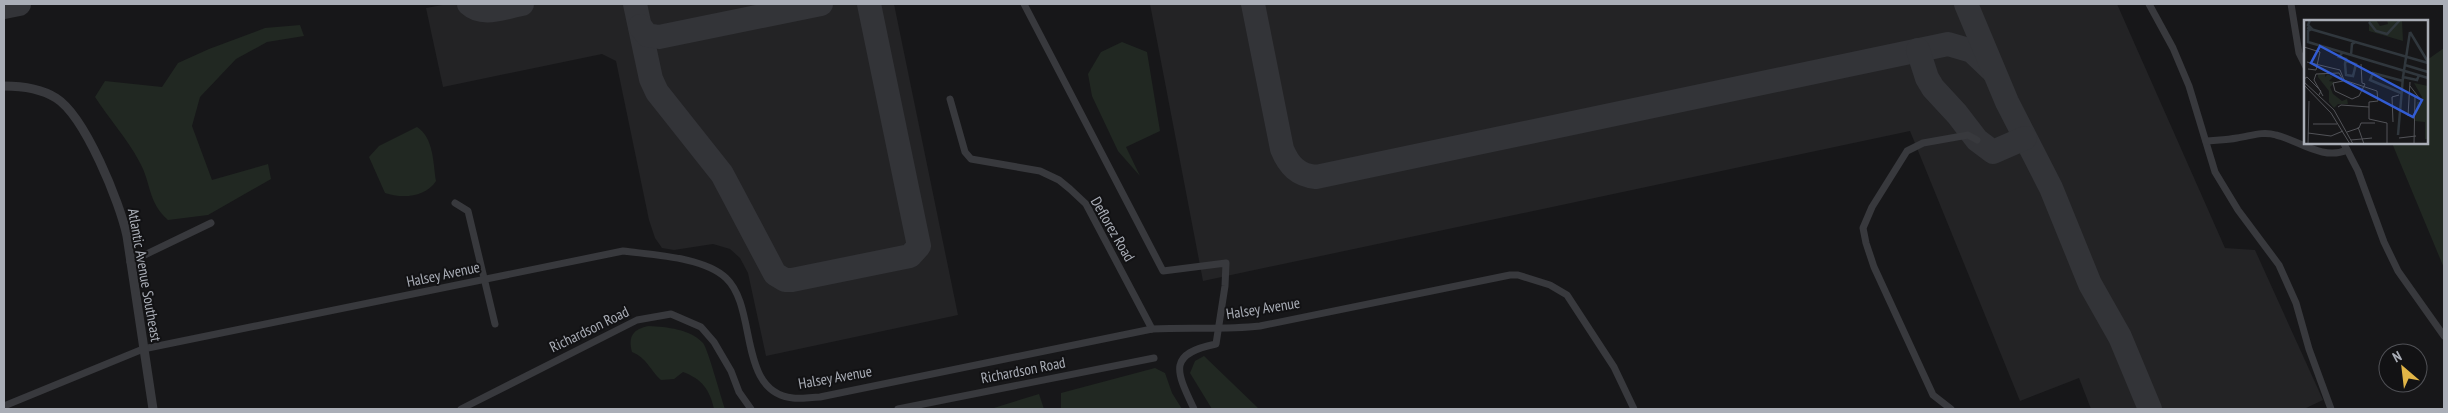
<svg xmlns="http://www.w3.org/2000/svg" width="2448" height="413" viewBox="0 0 2448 413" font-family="'PT Sans Narrow',sans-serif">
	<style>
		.built { fill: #232325 }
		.green { fill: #212822 }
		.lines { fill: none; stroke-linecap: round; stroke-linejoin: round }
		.taxiway { stroke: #333438; stroke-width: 24 }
		.minor { stroke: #38393d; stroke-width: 7 }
		.tertiary { stroke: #38393d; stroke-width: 9 }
		.labels { text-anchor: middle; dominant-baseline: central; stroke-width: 4; stroke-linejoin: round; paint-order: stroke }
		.street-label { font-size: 15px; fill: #aaaeb7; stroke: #121214 }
		.inset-river { fill: none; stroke: #30373d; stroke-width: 2.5 }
		.inset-road { fill: none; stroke: #525358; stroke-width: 1 }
		.view { fill: #325cd3; fill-opacity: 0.15; stroke: #325cd3; stroke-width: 2.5 }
		.inset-edge { fill: none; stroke: #aaaeb7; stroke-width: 2.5 }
	</style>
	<rect width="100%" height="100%" fill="#171719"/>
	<g class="built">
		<polygon points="448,4 894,4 958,315 766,356 748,273 740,258 730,249 713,244 674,250 662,248 655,238 649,220 616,61 602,54 443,87 426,8"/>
		<polygon points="1150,4 2117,4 2225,248 2255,250 2323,400 2304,409 2091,409 2079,378 2020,401 1910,131 1203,281"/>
	</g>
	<g class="green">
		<path d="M300,25L304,36L267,42L236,59L200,97L192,126L212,180L268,164L271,179L208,215L168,220C147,201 152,184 139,161C127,138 109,119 95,97L105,81L162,87L178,63L209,49L265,28Z"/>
		<polygon points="1122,42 1147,52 1160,131 1126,147 1140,176 1118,151 1092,96 1088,74 1101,52"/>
		<polygon points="2444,48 2444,268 2392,143 2427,142 2427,60"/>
		<path d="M417,127C434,138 433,163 436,181C426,197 402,199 385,193L369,157L379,146Z"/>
		<path d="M649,326C667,327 690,329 703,343C708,349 721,398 725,409H714C710,390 702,379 683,372L674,379L661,380C650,370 647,358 632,352C628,336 633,329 649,326Z"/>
		<polygon points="1204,356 1259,409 1212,409 1190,373 1195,361"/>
		<polygon points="1155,368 1165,373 1172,393 1182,409 1061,409 1061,393"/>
		<polygon points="1039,394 1044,409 991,409 997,407"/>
	</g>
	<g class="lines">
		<g class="taxiway">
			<path d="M469,4C483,17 504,7 522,4"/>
			<polyline points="635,4 651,79 657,92 722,174 775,274 785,280 792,280 910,256 919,246 869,4"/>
			<path d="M1253,4L1282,149C1289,166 1298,175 1316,177L1948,44L1972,51L1994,72"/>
			<polyline points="1966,4 2007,102 2051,188 2090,284 2120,337 2150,409"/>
			<polyline points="4,7 19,4"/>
			<polyline points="640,26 647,35 659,37 821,4"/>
			<polyline points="1918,50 1927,78 1933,88 1957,114 1977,140 1993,152 2025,138"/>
		</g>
		<g class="minor">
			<path d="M1024,4L1163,271L1226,263L1225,286L1216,344C1167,354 1176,371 1194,409"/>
			<polyline points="2149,4 2173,48 2189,86 2215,172 2238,210 2279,265 2296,303 2309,349 2331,409"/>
			<polyline points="2291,4 2299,53 2306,67"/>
			<polyline points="950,99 965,152 971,159 1040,171 1059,180 1070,189 1086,204 1152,329"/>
			<path d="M2206,141C2216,140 2227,140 2237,138C2251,136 2262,131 2276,135C2298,140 2323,161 2347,150"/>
			<polyline points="2343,142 2358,171 2384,242 2398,271 2444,336"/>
			<polyline points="455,203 468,211 495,324"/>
			<polyline points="130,262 211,223"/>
			<path d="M4,406L143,349L623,251C653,255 704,257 726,278C758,308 737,392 793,398C802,399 811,397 820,397L1152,329C1189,327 1224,330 1260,326L1510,275H1518L1550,285L1567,295L1614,367L1634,409"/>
			<polyline points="461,409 637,320 671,314 701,327 714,342 731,371 739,392 751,409"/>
			<polyline points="898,409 1154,358"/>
			<polyline points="1951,409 1933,395 1874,267 1866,243 1863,228 1872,207 1907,151 1923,143 1968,135 1977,140"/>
		</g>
		<path class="tertiary" d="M4,86C22,86 40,88 56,98C85,116 120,203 127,236L153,409"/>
	</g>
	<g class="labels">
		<g class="street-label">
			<text transform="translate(1113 229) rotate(60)">Deflorez Road</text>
			<text transform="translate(443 274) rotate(-12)">Halsey Avenue</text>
			<text transform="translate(145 275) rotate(80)">Atlantic Avenue Southeast</text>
			<text transform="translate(1263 308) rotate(-9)">Halsey Avenue</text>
			<text transform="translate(589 329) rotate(-26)">Richardson Road</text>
			<text transform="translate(1023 370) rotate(-11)">Richardson Road</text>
			<text transform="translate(835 377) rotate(-10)">Halsey Avenue</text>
		</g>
	</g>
	<g transform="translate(2304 20)">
		<rect width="124" height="124" fill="#171719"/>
		<path d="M65,0H72L76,6L84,4L83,0L98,1L99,21L65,11ZM21,53V57L24,54L29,57L25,61L31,62L26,67L29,74L38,81L43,79L44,84H34L30,88L25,82V71L14,57V54ZM110,63L124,66V119H121V102L111,101L113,82H117L118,77Z" fill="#212822"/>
		<path class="inset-river" d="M6,0L4,5L8,9L4,11V22L124,58M65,2L72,11L83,14L96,0M3,8L124,43M106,12L99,57L113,60L115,55M106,12L124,42M38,33L35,37L42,39L41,44L42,55L49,56L52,44L42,41M47,35L48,24L52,22M101,45L124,52M97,73L66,60L69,53L99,61M94,115L99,57"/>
		<path class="inset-road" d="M0,27L16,32L12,50L4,49M3,42L36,50L40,60L73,71L74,81L65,82V99L83,103V124M0,59L3,57L17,71L15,75M39,61L29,63L31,71L48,79L55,76L61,64L58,63L57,44M0,62L30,90L49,124M0,65L27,93L46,124M106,66L116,79M19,76L10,60L12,54L35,53L38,58M34,87L37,85L65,87M104,96L106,62M89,102L88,77L95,75M9,104H33M54,107L60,124M43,112L55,108L57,103H71M4,113L27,116L39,111M95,118L112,116M47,120L68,118M4,124L5,81M110,124L111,77"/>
		<path class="view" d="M16,26L118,80L109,97L7,43Z"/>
		<rect width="124" height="124" class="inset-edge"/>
	</g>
	<rect width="2448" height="413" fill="none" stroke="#aaaeb7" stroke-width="10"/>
	<g transform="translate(2403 368) rotate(332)"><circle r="24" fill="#121214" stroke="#4f5055"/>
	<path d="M0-4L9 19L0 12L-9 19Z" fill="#e1b547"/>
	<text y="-8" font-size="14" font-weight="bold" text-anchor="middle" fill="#aaaeb7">N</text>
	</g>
</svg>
